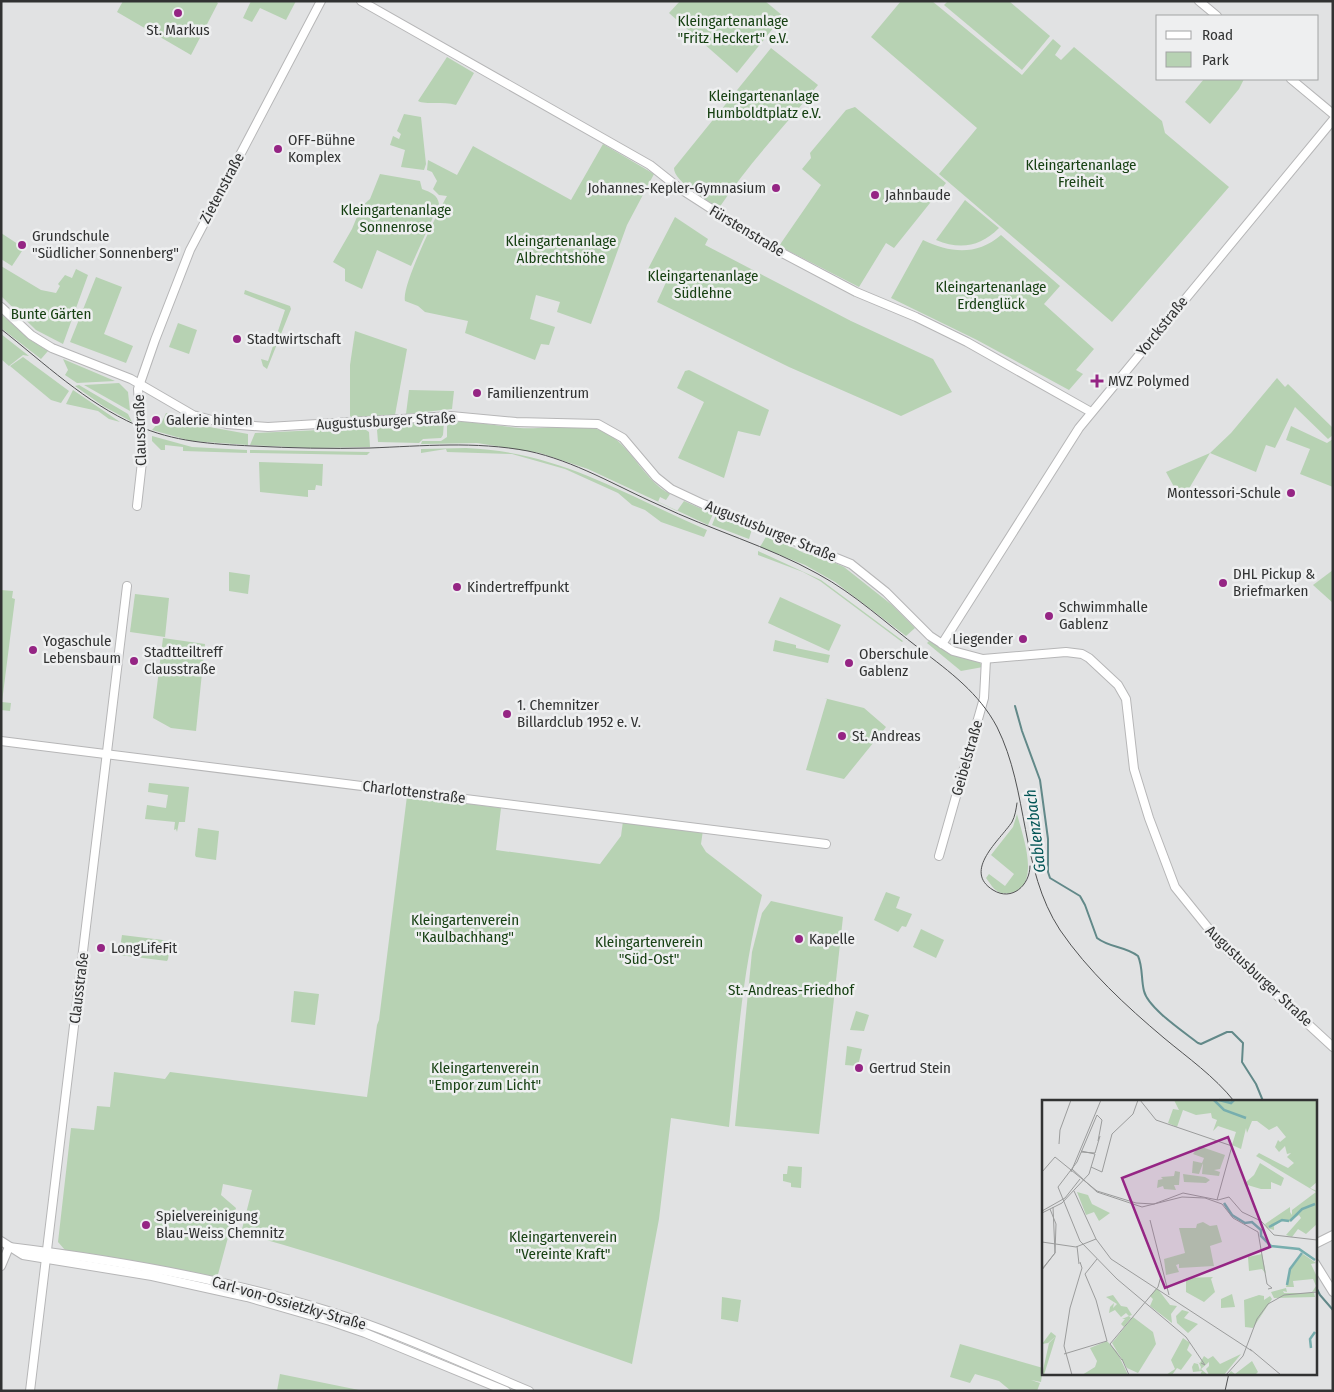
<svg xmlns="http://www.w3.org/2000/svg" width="1334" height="1392" viewBox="0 0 1334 1392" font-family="'Fira Sans Condensed',sans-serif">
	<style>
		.green { fill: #b7d2b3 }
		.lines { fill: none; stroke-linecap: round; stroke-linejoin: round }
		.stream { stroke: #628989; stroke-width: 2 }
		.secondary-casing { stroke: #b6b6b7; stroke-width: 10 }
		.secondary { stroke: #fff; stroke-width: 8 }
		.tram { stroke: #515253; stroke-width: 1 }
		.poi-dot { fill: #952584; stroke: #eeeff0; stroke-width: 2 }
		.labels { text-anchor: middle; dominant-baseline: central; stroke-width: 5; stroke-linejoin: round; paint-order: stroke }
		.park-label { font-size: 15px; fill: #174113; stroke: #eeeff0 }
		.poi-label { font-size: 15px; fill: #313232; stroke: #eeeff0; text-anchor: start }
		.street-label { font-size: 15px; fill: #313232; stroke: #eeeff0 }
		.water-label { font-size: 16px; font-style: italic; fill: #005455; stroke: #eeeff0 }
		.inset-river { fill: none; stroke: #77aeae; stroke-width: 2.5 }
		.inset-road { fill: none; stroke: #9b9c9c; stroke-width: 1 }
		.view { fill: #952584; fill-opacity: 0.15; stroke: #952584; stroke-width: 2.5 }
		.inset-edge { fill: none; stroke: #313232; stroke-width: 2.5 }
	</style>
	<rect width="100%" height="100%" fill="#e1e2e3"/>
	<g class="green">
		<polygon points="123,1 215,1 218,3 191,55 117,12"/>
		<polygon points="251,1 296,1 286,20 260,8 252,22 243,18"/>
		<polygon points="680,1 765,1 783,16 737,73 669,13"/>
		<polygon points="901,1 932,1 1022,75 1053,39 1061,46 1055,55 1061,60 1074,47 1162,121 1165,133 1229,187 1112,322 939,174 977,128 871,37"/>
		<polygon points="948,1 1009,1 1050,36 1022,70 944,5"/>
		<path d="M771,48L818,85C785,126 748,164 719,208C707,200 674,182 674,168Z"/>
		<path d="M447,57L474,73L456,105C443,101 426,105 418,101Z"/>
		<polygon points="1204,79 1244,79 1239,89 1210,124 1185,102"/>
		<polygon points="855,107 946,183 894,248 886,243 859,287 779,246 821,185 802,169 811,158 810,153 846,110"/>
		<polygon points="404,114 421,117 426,164 424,170 401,167 405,150 390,145 393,136 399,139 401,134 397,131"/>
		<path d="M603,144L654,174L627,225L591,324L557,312L560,302L536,295L530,319L555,327L549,345L541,344L535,360L465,333L468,321L425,312L418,306L405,301C401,286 438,212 447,196L439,195L433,189L437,181L432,172L427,170L428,160L457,175L473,146L571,200Z"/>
		<path d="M380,174L420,181L422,189C430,192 438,195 439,204L411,266L377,250L362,289L345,281V269L333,262L352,229L361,207L370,199Z"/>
		<path d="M965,200L999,228C980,247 960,250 936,240Z"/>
		<polygon points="675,217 708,239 705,245 851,321 933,359 952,392 901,416 789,367 657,302 668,278 648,269"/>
		<polygon points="1,233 24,248 12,266 1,259"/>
		<path d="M1001,235L1060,286L1044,304L1094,349L1076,370L1083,374L1069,390L977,340L891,298L923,240C950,253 977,256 1001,235Z"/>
		<polygon points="1,266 41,290 56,293 60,286 58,284 65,275 72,278 76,269 88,275 63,344 36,330 1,296"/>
		<polygon points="96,277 122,287 104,334 133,346 126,363 70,342"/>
		<polygon points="245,290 290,306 291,309 267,369 263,366 261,359 268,361 285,310 244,294"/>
		<polygon points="1,314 29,339 48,351 41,359 1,328"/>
		<polygon points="178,323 197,330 189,354 169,347"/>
		<polygon points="355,331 407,349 395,415 352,418 350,416 350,365"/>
		<polygon points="1,334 29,356 23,355 9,366 1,359"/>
		<polygon points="23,357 69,391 61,403 51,400 10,366"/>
		<polygon points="63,359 115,381 77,383 65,375 68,370"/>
		<polygon points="689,370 769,410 760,436 738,431 724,478 678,458 704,402 677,388 685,371"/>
		<polygon points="1277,378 1285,387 1288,384 1333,428 1333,435 1328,439 1295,407 1275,448 1266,445 1256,472 1210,453 1187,492 1179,496 1166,472 1210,453 1231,433"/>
		<polygon points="119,383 128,392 130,411 84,385"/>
		<polygon points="79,385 128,414 132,422 103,406 75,386"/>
		<polygon points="73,390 120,422 109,419 98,411 66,404"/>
		<polygon points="409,390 454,391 452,409 406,414"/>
		<polygon points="166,413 204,426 248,434 248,445 191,441 152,430 159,422 161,424"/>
		<polygon points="436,421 444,422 443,435 441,438 423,439 419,443 378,442 377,430 381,426"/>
		<path d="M447,421C472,421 496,426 520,428C546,430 588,420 610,435C634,451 645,481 670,494L666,500L660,497L658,502L677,511L684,501L713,514L708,525L588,469L540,453L477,443L421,444L422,441H441L447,437Z"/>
		<polygon points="1291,426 1327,443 1333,439 1333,487 1300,474 1310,449 1286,440"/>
		<polygon points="363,428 369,432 370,447 311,448 250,445 255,433"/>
		<polygon points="152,436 192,447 247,450 247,453 183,451 183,447 165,445 165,450 161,450 152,441"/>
		<path d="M466,448C560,452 623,494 707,530L704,537L661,522L645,510L632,505L618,493L565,469L512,454L447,452L446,449L421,453V449Z"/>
		<polygon points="250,450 370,452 367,455 250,453"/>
		<polygon points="259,462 323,464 322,486 316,485 315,490 308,490 308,497 260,492"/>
		<polygon points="716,515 752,529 749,539 712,525"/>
		<polygon points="767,535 804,553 818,555 844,567 892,605 915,628 906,636 835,582 805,565 760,547"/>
		<polygon points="758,551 821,580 903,641 902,642 820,581 803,572 758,555"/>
		<polygon points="1333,570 1333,603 1313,585"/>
		<polygon points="229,572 250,575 248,594 229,591"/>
		<polygon points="1,590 13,591 12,598 15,599 2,702 11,703 10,711 1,710"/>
		<polygon points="135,594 169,598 165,637 130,632"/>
		<polygon points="780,597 841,625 829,651 768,623"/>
		<polygon points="163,638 205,644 196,731 171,728 153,718"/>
		<polygon points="775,640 796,645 796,648 830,655 828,663 773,651"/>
		<polygon points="930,640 951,653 980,663 983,667 961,671 927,643"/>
		<polygon points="824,698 864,708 886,727 844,779 806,770 827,699"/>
		<polygon points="149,783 189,787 185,822 179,822 177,832 176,829 174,830 175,822 145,819 147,805 166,808 168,795 148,792"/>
		<path d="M407,796L501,808L496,850L600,864L621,836L623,821L703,830L701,844L706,852L762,895C742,971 737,1049 729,1127L671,1118L659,1219L632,1364C503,1319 374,1269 241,1233L252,1190L223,1184L221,1195L236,1208L217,1278L65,1250L58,1242L71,1128L94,1130L97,1106L110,1107L114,1072L165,1079L170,1072L367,1097L377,1025L379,1020Z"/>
		<path d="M1017,814C1022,834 1043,888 1009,893C996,895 993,887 986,878L989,874L1005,886L1014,874L991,855L1013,827Z"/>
		<polygon points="198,828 219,831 216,860 196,857 195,855"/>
		<polygon points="886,892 900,897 896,908 912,914 906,927 902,926 898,932 874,920"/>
		<polygon points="771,901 843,917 819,1134 735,1126 752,952 762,913"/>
		<polygon points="921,929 944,940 936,958 913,947"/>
		<polygon points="122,935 171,941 168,959 167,961 119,955"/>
		<polygon points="294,991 319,994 315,1025 291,1022"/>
		<polygon points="856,1011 869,1015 864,1031 850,1030"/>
		<polygon points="847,1046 862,1049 858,1066 845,1065"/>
		<polygon points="788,1166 802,1167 801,1188 791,1187 791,1183 783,1181 783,1174 787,1174"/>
		<polygon points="722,1297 741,1300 738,1322 721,1319"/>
		<polygon points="960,1344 1043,1368 1041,1382 1031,1380 1040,1383 1037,1391 1011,1391 999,1381 975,1374 970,1383 950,1377"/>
		<polygon points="280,1374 364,1391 277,1391"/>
	</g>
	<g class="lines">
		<g class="stream">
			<path d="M1015,706L1022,731L1040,780L1048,839V872L1050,878L1080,896L1085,905L1097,938C1110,948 1125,946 1138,956C1143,967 1141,980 1144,991C1148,1008 1184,1032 1198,1043L1201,1044L1227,1032H1232L1243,1043L1242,1062L1256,1084L1263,1101"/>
			<polyline points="1315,1285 1320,1295 1333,1310"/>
		</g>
		<g class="secondary-casing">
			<g id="secondary">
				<polyline points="361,1 650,165 679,188 769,246 856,292 916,317 967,342 1091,412"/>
				<polyline points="1199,1 1217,16"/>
				<polyline points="1291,79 1333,114"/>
				<polyline points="1,307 31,335 52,348 131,379 193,415 227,424 268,427 451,416 516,422 598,424 623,438 656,477 671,489 703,504 851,564 886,592 930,636 953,651 983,659 1066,652 1082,654 1089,658 1118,685 1126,699 1134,769 1149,818 1175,887 1221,944 1333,1047"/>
				<polyline points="137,506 143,453 138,389 155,340 190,250 321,1"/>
				<polyline points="942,644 1079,428 1333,120"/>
				<polyline points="1,741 826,844"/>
				<polyline points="939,856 984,698 986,659"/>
				<polyline points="1,1241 23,1255 152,1276 247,1297 330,1321 365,1333 506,1391"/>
				<polyline points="1315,1244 1333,1235"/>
				<path d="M9,1247C115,1260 222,1278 325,1310C394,1331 462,1363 529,1391"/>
				<polyline points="1315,1263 1333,1292"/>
				<polyline points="1,1266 9,1247"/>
				<polyline points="30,1391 127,586"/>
			</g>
		</g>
		<use href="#secondary" class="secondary"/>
		<g class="tram">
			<path d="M1,329C44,363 86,403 136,425C174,442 211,444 252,446C291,448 330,449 370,448C423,446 475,441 528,451C575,461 616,486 659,505C711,530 768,546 818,574C855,594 887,624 920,649C950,672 979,693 997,727C1029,791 1020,869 1060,930C1088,971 1126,1006 1164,1038C1188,1058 1214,1076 1234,1101"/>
			<path d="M1017,803C1016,810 1015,816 1012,822C1000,840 962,871 993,890C1012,902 1030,885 1030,866"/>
			<polyline points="1225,1391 1229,1373"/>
		</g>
	</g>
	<g class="poi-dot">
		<circle cx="178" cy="13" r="5"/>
		<circle cx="278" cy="149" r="5"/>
		<circle cx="776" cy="188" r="5"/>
		<circle cx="875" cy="195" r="5"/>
		<circle cx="22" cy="245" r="5"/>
		<circle cx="237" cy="339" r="5"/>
		<path d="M1094.5 373.5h5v5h5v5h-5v5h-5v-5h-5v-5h5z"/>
		<circle cx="477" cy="393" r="5"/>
		<circle cx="156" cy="420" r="5"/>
		<circle cx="1291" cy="493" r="5"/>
		<circle cx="1223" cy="583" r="5"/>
		<circle cx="457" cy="587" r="5"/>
		<circle cx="1049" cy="616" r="5"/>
		<circle cx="1023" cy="639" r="5"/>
		<circle cx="33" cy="650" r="5"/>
		<circle cx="134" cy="661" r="5"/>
		<circle cx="849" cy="663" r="5"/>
		<circle cx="507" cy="714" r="5"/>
		<circle cx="842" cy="736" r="5"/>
		<circle cx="799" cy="939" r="5"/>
		<circle cx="101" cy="948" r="5"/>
		<circle cx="859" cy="1068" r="5"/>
		<circle cx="146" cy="1225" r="5"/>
	</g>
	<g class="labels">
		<g class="park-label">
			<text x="733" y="21">Kleingartenanlage<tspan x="733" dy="17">"Fritz Heckert" e.V.</tspan></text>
			<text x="764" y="96">Kleingartenanlage<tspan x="764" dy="17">Humboldtplatz e.V.</tspan></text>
			<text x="1081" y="165">Kleingartenanlage<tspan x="1081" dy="17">Freiheit</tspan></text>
			<text x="396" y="210">Kleingartenanlage<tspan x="396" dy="17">Sonnenrose</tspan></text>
			<text x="561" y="241">Kleingartenanlage<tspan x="561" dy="17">Albrechtshöhe</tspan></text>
			<text x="703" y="276">Kleingartenanlage<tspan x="703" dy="17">Südlehne</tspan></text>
			<text x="991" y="287">Kleingartenanlage<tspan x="991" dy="17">Erdenglück</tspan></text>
			<text x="51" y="314">Bunte Gärten</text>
			<text x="465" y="920">Kleingartenverein<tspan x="465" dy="17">"Kaulbachhang"</tspan></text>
			<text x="649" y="942">Kleingartenverein<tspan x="649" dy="17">"Süd-Ost"</tspan></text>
			<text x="791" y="990">St.-Andreas-Friedhof</text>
			<text x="485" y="1068">Kleingartenverein<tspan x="485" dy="17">"Empor zum Licht"</tspan></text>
			<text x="563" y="1237">Kleingartenverein<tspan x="563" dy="17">"Vereinte Kraft"</tspan></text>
		</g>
		<g class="poi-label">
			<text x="178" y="30" text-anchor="middle">St. Markus</text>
			<text x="288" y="140">OFF-Bühne<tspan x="288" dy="17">Komplex</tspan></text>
			<text x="766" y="188" text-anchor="end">Johannes-Kepler-Gymnasium</text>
			<text x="885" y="195">Jahnbaude</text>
			<text x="32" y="236">Grundschule<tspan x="32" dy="17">"Südlicher Sonnenberg"</tspan></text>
			<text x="247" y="339">Stadtwirtschaft</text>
			<text x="1108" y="381">MVZ Polymed</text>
			<text x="487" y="393">Familienzentrum</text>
			<text x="166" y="420">Galerie hinten</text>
			<text x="1281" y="493" text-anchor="end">Montessori-Schule</text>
			<text x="1233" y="574">DHL Pickup &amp;<tspan x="1233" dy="17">Briefmarken</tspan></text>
			<text x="467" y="587">Kindertreffpunkt</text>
			<text x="1059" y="607">Schwimmhalle<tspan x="1059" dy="17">Gablenz</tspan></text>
			<text x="1013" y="639" text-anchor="end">Liegender</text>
			<text x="43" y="641">Yogaschule<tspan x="43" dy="17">Lebensbaum</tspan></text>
			<text x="144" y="652">Stadtteiltreff<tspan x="144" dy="17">Clausstraße</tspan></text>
			<text x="859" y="654">Oberschule<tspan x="859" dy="17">Gablenz</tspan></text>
			<text x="517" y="705">1. Chemnitzer<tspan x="517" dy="17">Billardclub 1952 e. V.</tspan></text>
			<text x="852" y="736">St. Andreas</text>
			<text x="809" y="939">Kapelle</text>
			<text x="111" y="948">LongLifeFit</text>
			<text x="869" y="1068">Gertrud Stein</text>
			<text x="156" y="1216">Spielvereinigung<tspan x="156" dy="17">Blau-Weiss Chemnitz</tspan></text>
		</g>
		<g class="street-label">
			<text transform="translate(222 188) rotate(-62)">Zietenstraße</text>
			<text transform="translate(747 231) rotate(31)">Fürstenstraße</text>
			<text transform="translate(1162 326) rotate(-51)">Yorckstraße</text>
			<text transform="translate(386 421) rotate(-3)">Augustusburger Straße</text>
			<text transform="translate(140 430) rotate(-92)">Clausstraße</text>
			<text transform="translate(771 531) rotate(22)">Augustusburger Straße</text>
			<text transform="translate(967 758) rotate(-74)">Geibelstraße</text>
			<text transform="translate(414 792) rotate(7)">Charlottenstraße</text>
			<text transform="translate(1259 976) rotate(43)">Augustusburger Straße</text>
			<text transform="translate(79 988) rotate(-83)">Clausstraße</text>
			<text transform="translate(289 1303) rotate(16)">Carl-von-Ossietzky-Straße</text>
		</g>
		<g class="water-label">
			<text transform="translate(1035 831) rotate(-97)">Gablenzbach</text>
		</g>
	</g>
	<g transform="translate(1042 1100)">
		<rect width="275" height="275" fill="#e1e2e3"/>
		<path d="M132,0H275V82L268,88L275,91V124L264,134L256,129L250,137L244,135L259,118L257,115L247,122L240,121L232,126V130L225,128L223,124L248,107V112L250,115V110L274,92L214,56L217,53L246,68L252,63L245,57L249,53L245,54L243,46L237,52L233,47L236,40L238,42L244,37L235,26L227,30L215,21H210L205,33L204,28L199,49L190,45L194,32L176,26L171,31L175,20L170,18L169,13L154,15L141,10L135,27L126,23L131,9L137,10ZM157,46L183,55L178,69L172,70L178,72L177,76L160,74L161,63L157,74L150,73L151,61L160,63L162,58L151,54ZM218,63L242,78L239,86L229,82V89H219L202,84L212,75ZM133,71L138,72L137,85H132L134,90L122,89L121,86L115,88L116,80L121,79L116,74L119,77L132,76ZM141,74L163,77L168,80L164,83L142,82ZM35,92L46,95L50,104L68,113L57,121L52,112L44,115ZM161,122L168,126L175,125L180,142L168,146L172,166L137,168V164L134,165L137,172L124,175L122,159L143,153L137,128H154L155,124ZM220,154L224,174L220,169L207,171L206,157ZM261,154L274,163L269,164L275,177V191L270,192L274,186L271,179L251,181L252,187H244L248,170ZM171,177L169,179L173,192L162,202L144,192V178ZM115,188L128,205L135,206L129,214L130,223L108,206L111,199L108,196ZM244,188L245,192L241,191L242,193H272L273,197L232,198L229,192ZM190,194L193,207L179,208V199ZM71,195L79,206L85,207L90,215L93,214L87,216L89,218L82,227L79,224L83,219H80L87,216L84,213L79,217L73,210L67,213L68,207L72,203L71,208L75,204L64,197ZM217,195L222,196V200L228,196L230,199L211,228L203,227L202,200ZM140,210L147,212L142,218L156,224L146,233L135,223L134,216ZM91,217L111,232L114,244L96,273L85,268L70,243ZM9,232L14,236L2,275H0L7,243L14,236L6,243L0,244ZM141,238L148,243L145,250L150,255L139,270L135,268L130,275H124L133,269L129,260ZM65,241L75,252L86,275H40L53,267L55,261L48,248ZM199,254L182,275H167L164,269L167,266V262L159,269L166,275H158L160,271L151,272L150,267L152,263L156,264L158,271L159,267L157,263L153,262L158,263L162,256L166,259L171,256L178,264ZM210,261L216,272L213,275H186L189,271L193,274Z" fill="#b7d2b3"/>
		<path class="inset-river" d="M172,0L182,10L204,18M177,0L189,3L192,0M182,103L190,115L203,123L210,122L219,130V136L229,146L257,149L273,160M248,121L260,109L273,104M227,127L240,120L247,121M245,185L248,169L260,153M269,248L268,239L273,232"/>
		<path class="inset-road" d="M98,0L114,20L190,46L175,100M56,41L60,20L55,15L35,62L16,87L38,141L75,179L144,237L163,265L159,263M17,44L18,30L29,0M39,52L53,53L58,36M49,67L60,72L70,34L91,14L96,0M30,69L55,92L100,107L140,97L163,98L180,104L191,118L216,132L225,184L230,188L226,189M0,72L13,57L55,91L94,103L112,104L141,93L176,100L187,97L200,112L219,121L232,135L275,140M29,72L59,0M32,91L54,139L69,159L210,251M0,111L23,98L38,79M0,113L20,103L47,74L53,54L39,51M108,120L127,195M0,142L34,147L54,139M35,146L37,164M0,169L13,153L11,107M0,170L13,153L14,124L8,109M208,249L239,275M22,254L65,241L54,200L43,174L55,159M80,259L87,275M80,260L68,244L116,187L119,176M30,275L22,246L28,208L40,168L38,162M184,275L201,256L215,219L226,204L242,195L275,192"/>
		<path class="view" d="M186,37L228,147L123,188L80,78Z"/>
		<rect width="275" height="275" class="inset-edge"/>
	</g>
	<rect width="1334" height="1392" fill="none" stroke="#313232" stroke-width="5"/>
	<rect x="1156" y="15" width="162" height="65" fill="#eeeff0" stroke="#a2a3a4"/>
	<rect x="1166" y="31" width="25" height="8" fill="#ffffff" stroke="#a2a3a4"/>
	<text x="1202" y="40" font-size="15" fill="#313232">Road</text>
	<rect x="1166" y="52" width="25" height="15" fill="#b7d2b3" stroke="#a2a3a4"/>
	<text x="1202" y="65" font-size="15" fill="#313232">Park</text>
</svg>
